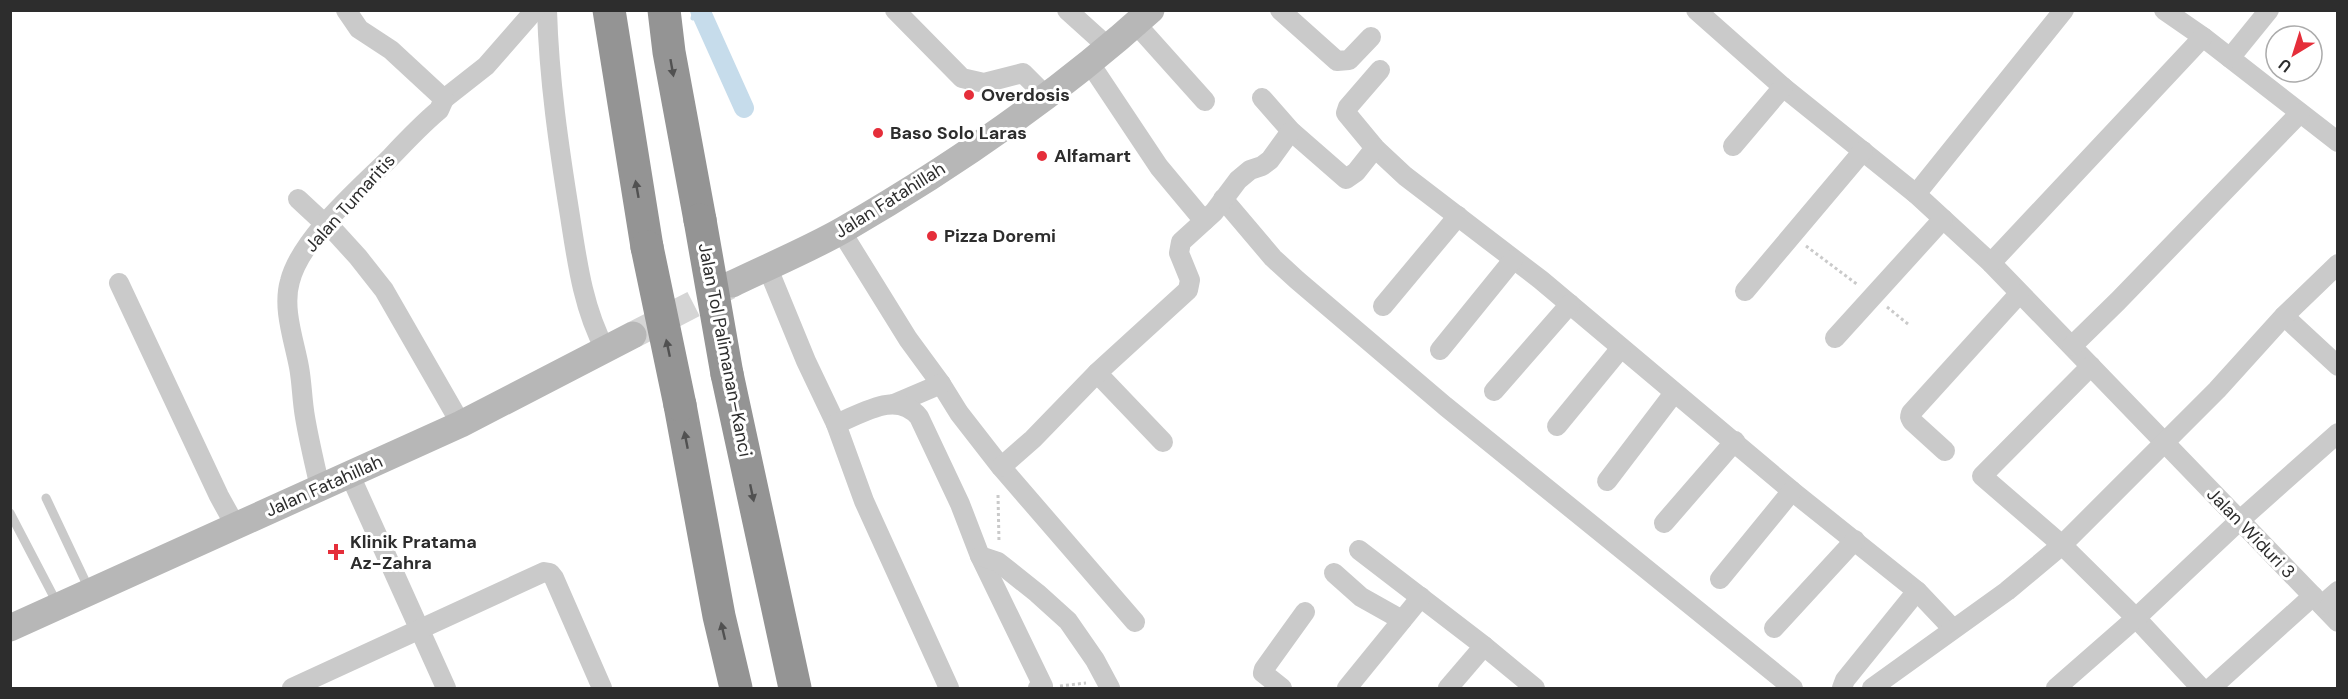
<svg xmlns="http://www.w3.org/2000/svg" width="2348" height="699" viewBox="0 0 2348 699" font-family="'DM Sans',sans-serif">
	<style>
		.lines { fill: none; stroke-linecap: round; stroke-linejoin: round }
		.stream { stroke: #c6dceb; stroke-width: 5 }
		.canal { stroke: #c6dceb; stroke-width: 20 }
		.secondary-tunnel { stroke: #d5d5d5; stroke-width: 27; stroke-dasharray: 27 14; stroke-linecap: butt }
		.path { stroke: #cacaca; stroke-width: 3; stroke-dasharray: 3 3; stroke-linecap: butt }
		.lane { stroke: #cacaca; stroke-width: 9 }
		.street { stroke: #cacaca; stroke-width: 20 }
		.secondary { stroke: #b7b7b7; stroke-width: 27 }
		.highway { stroke: #949494; stroke-width: 33 }
		.highway-bridge { stroke: #949494; stroke-width: 33 }
		.oneway { fill: #515151 }
		.poi-dot { fill: #e52e3a; stroke: #fff; stroke-width: 2 }
		.labels { text-anchor: middle; dominant-baseline: central; stroke-width: 6; stroke-linejoin: round; paint-order: stroke }
		.poi-label { font-size: 18px; font-weight: bold; fill: #2d2d2d; stroke: #fff; text-anchor: start }
		.street-label { font-size: 18px; fill: #2d2d2d; stroke: #fff }
	</style>
	<rect width="100%" height="100%" fill="#fff"/>
	<g class="lines">
		<polyline class="stream" points="693,18 695,10"/>
		<polyline class="canal" points="700,10 744,108"/>
		<polyline class="secondary-tunnel" points="633,335 729,286"/>
		<g class="path">
			<polyline points="1806,246 1858,285"/>
			<polyline points="1887,307 1908,324"/>
			<polyline points="998,495 999,542"/>
			<polyline points="1060,686 1086,683"/>
		</g>
		<g class="lane">
			<polyline points="46,498 89,589"/>
			<polyline points="10,513 57,603"/>
		</g>
		<g class="street">
			<path d="M547,10C549,80 559,148 570,216C577,261 583,308 605,349"/>
			<polyline points="895,10 962,78 984,83 1023,73 1046,96"/>
			<polyline points="1067,10 1108,47"/>
			<polyline points="1280,10 1337,61 1349,60 1371,37"/>
			<polyline points="1696,10 1783,87 1916,194 1991,263 2338,622"/>
			<polyline points="2164,10 2203,37 2338,142"/>
			<polyline points="1136,24 1205,101"/>
			<polyline points="2230,58 2269,10"/>
			<polyline points="1089,62 1159,167 1204,221"/>
			<polyline points="1380,70 1348,107 1346,113 1375,148 1405,176 1541,280 1792,491 1917,591 1953,629"/>
			<polyline points="1262,98 1291,131 1346,179 1356,172 1375,148"/>
			<polyline points="444,99 486,66 535,10"/>
			<polyline points="1733,146 1783,87"/>
			<polyline points="1916,194 2064,10"/>
			<polyline points="298,199 326,225"/>
			<polyline points="1223,199 1273,258 1297,280 1445,406 1793,688"/>
			<polyline points="327,223 358,257 384,290 461,424"/>
			<polyline points="841,231 908,339 941,384 959,413 1001,467 1135,622"/>
			<polyline points="1991,263 2203,37"/>
			<polyline points="767,266 806,361 836,424 864,501 949,688"/>
			<polyline points="119,283 219,496 235,525"/>
			<polyline points="1745,291 1863,151"/>
			<polyline points="1383,306 1458,216"/>
			<polyline points="2284,316 2338,366"/>
			<polyline points="1835,338 1943,219"/>
			<polyline points="2072,346 2118,301 2300,113"/>
			<polyline points="1440,350 1513,260"/>
			<polyline points="2091,366 1982,476 2062,545 2136,618 2201,688"/>
			<polyline points="1097,373 1163,442"/>
			<polyline points="1494,391 1570,304"/>
			<polyline points="894,404 941,384"/>
			<path d="M836,424C863,413 897,390 919,417L960,504L980,556L1043,686L1038,688"/>
			<polyline points="1557,426 1621,348"/>
			<polyline points="1945,451 1912,421 1910,417 1911,413 2019,294"/>
			<polyline points="1001,467 1033,439 1097,373 1188,290 1190,280 1179,253 1181,242 1214,212 1238,180 1250,170 1262,166 1270,160 1291,131"/>
			<polyline points="350,475 446,688"/>
			<polyline points="1607,481 1674,393"/>
			<path d="M320,488C315,465 309,441 305,417C302,400 302,383 299,367C294,340 282,308 290,281C301,238 359,189 390,158C406,141 421,125 439,110L444,99L391,50L359,29L346,10"/>
			<polyline points="1664,523 1735,441"/>
			<polyline points="1359,550 1484,646 1535,688"/>
			<polyline points="980,556 998,562 1037,593 1068,621 1095,660 1110,688"/>
			<polyline points="1334,573 1361,597 1402,620"/>
			<polyline points="1720,579 1792,491"/>
			<polyline points="2322,605 2338,591"/>
			<polyline points="1774,628 1855,540"/>
			<polyline points="292,688 544,572 550,573 554,578 602,688"/>
			<polyline points="1282,688 1263,673 1264,669 1305,612"/>
			<polyline points="1347,688 1421,597"/>
			<polyline points="1448,688 1484,646"/>
			<polyline points="1842,688 1845,680 1917,591"/>
			<polyline points="1872,688 2007,591 2062,545 2217,390 2284,316 2338,264"/>
			<polyline points="2056,688 2136,618 2239,521 2338,433"/>
			<polyline points="2211,688 2313,596"/>
		</g>
		<g class="secondary">
			<path d="M732,284C769,266 808,250 843,230C952,167 1058,94 1151,10"/>
			<polyline points="10,628 461,424 633,335"/>
		</g>
		<g class="highway">
			<polyline points="609,10 647,247"/>
			<polyline points="664,10 669,52 700,220"/>
			<polyline points="727,374 795,688"/>
			<polyline points="680,405 719,616 736,688"/>
		</g>
		<g class="highway-bridge">
			<polyline points="700,220 727,374"/>
			<polyline points="647,247 680,405"/>
		</g>
	</g>
	<defs><path id="oneway-solid" d="M-6-.8H1V-3.2L6.5 0L1 3.2V.8H-6Z" transform="scale(1.5)"/></defs>
	<g class="oneway">
		<use href="#oneway-solid" transform="translate(672 68) rotate(80)"/>
		<use href="#oneway-solid" transform="translate(637 189) rotate(-100)"/>
		<use href="#oneway-solid" transform="translate(668 348) rotate(-102)"/>
		<use href="#oneway-solid" transform="translate(686 440) rotate(-101)"/>
		<use href="#oneway-solid" transform="translate(752 493) rotate(78)"/>
		<use href="#oneway-solid" transform="translate(723 631) rotate(-103)"/>
	</g>
	<g class="poi-dot">
		<circle cx="969" cy="95" r="6"/>
		<circle cx="878" cy="133" r="6"/>
		<circle cx="1042" cy="156" r="6"/>
		<circle cx="932" cy="236" r="6"/>
		<path d="M333 543h6v6h6v6h-6v6h-6v-6h-6v-6h6z"/>
	</g>
	<g class="labels">
		<g class="poi-label">
			<text x="981" y="95">Overdosis</text>
			<text x="890" y="133">Baso Solo Laras</text>
			<text x="1054" y="156">Alfamart</text>
			<text x="944" y="236">Pizza Doremi</text>
			<text x="350" y="542">Klinik Pratama<tspan x="350" dy="21">Az-Zahra</tspan></text>
		</g>
		<g class="street-label">
			<text transform="translate(890 200) rotate(-32)">Jalan Fatahillah</text>
			<text transform="translate(350 203) rotate(-48)">Jalan Tumaritis</text>
			<text transform="translate(725 350) rotate(79)">Jalan Tol Palimanan–Kanci</text>
			<text transform="translate(324 486) rotate(-24)">Jalan Fatahillah</text>
			<text transform="translate(2251 533) rotate(46)">Jalan Widuri 3</text>
		</g>
	</g>
	<rect width="2348" height="699" fill="none" stroke="#2d2d2d" stroke-width="24"/>
	<g transform="translate(2294 54) rotate(218)"><circle r="28" fill="#ffffff" stroke="#ababab" stroke-width="1.5"/>
	<path d="M0-4.5L10 22L0 15L-10 22Z" fill="#e52e3a"/>
	<text y="-9" font-size="16" font-weight="bold" text-anchor="middle" fill="#2d2d2d">U</text>
	</g>
</svg>
